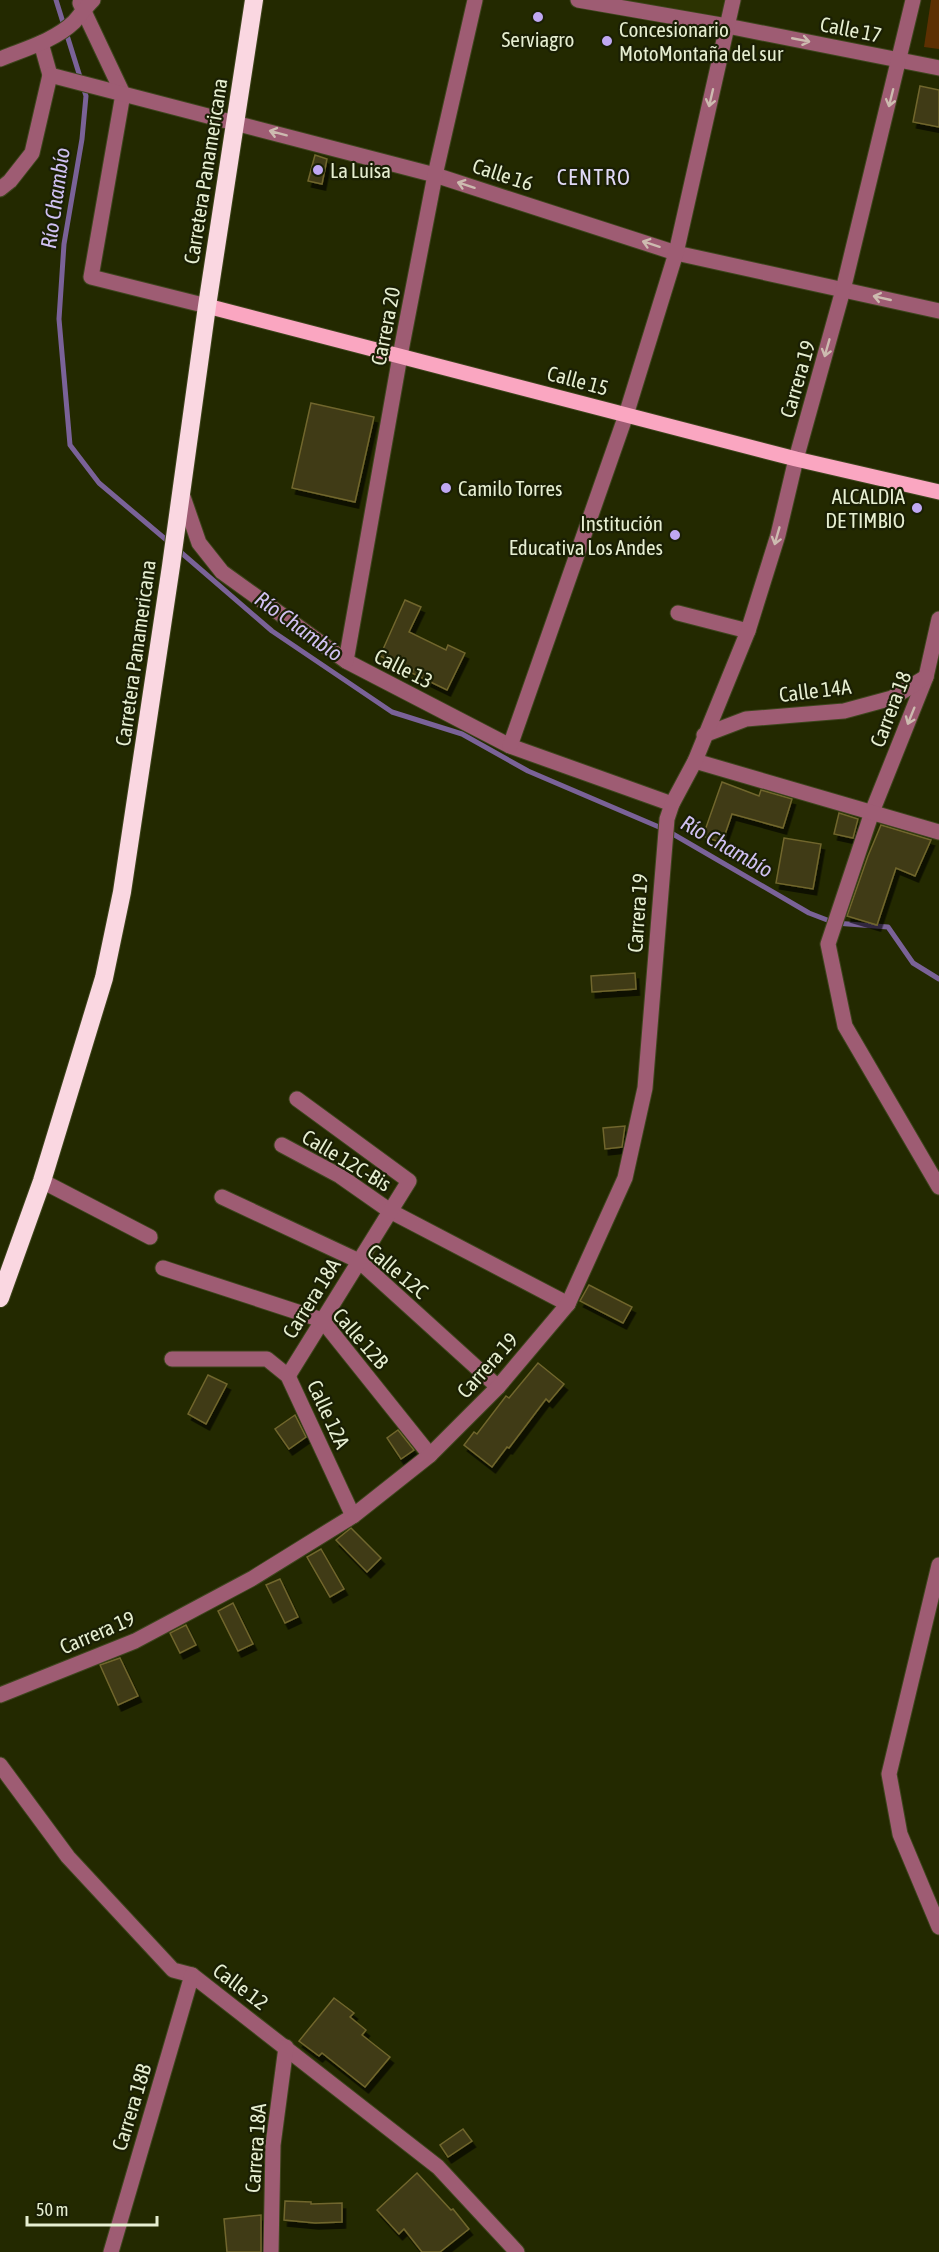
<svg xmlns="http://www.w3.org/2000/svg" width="939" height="2252" viewBox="0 0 939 2252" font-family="'Asap Condensed',sans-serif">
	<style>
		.built { fill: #2c3301 }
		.green { fill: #5d3002 }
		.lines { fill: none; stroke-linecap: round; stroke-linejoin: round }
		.stream { stroke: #7a6298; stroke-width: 5 }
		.building { fill: #413a13; stroke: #70662d; stroke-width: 1.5; filter: url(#shadow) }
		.minor-casing { stroke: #3e451d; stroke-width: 17 }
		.major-casing { stroke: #3e451d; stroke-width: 17 }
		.highway-casing { stroke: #3e451d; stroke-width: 20 }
		.minor { stroke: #9e5c73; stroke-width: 15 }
		.major { stroke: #faa6c1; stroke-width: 15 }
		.highway { stroke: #fad7e1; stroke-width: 18 }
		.oneway { stroke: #cdbbb0 }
		.poi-dot { fill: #c0a8f3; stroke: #1a1f04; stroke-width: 2 }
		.labels { text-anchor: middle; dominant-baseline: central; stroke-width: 4.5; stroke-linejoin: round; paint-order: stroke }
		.poi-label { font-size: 21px; fill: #e6eed1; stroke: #1a1f04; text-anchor: start }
		.street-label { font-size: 21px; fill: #e6eed1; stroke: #1a1f04 }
		.neighbourhood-label { font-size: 22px; letter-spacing: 1.5px; fill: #e1d9f6; stroke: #1a1f04 }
		.water-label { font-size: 22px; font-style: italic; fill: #d0c1f2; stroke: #1a1f04 }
	</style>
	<defs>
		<filter id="shadow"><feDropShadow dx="3.5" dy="6" stdDeviation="0" flood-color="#0009"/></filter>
	</defs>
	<rect width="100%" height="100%" fill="#232900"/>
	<polygon class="built" points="595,0 728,0 725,21"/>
	<polygon class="green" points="931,0 939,0 939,49 924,47"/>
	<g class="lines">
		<g class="stream">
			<polyline points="56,0 86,96 82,139 64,244 59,319 70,445 99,483 170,543"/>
			<polyline points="177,549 272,631 392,712 462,734 528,771 666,830 809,913 835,923 888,927 913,963 939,979"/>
		</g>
	</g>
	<g class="building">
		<polygon points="920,86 939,90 939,127 913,122"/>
		<polygon points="315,155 327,159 322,184 308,181"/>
		<polygon points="311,403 374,417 355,502 292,488"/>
		<polygon points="405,600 421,607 409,632 446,650 448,645 465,653 447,690 412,673 413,670 380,656"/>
		<polygon points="722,782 759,796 761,790 792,799 783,828 732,814 722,843 703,836"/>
		<polygon points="839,813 858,819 853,838 834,834"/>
		<polygon points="881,825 931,840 915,876 896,868 877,925 847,916 868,856"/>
		<polygon points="784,838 821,844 813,889 776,883"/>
		<polygon points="635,973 636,989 592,992 591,976"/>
		<polygon points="625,1126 622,1147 605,1149 603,1128"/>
		<polygon points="589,1285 632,1307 623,1323 580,1301"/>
		<polygon points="538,1363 564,1384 549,1402 546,1399 509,1448 507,1447 492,1467 464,1445 474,1432 477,1434 506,1396 509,1398"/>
		<polygon points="208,1375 227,1384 206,1424 188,1414"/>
		<polygon points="295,1415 306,1437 289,1449 275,1429"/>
		<polygon points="398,1430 414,1450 401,1459 387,1438"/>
		<polygon points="351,1528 381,1558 367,1572 336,1540"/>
		<polygon points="321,1549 344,1589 330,1597 307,1557"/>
		<polygon points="280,1579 298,1617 285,1623 266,1585"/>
		<polygon points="233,1603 253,1644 238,1651 218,1611"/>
		<polygon points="186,1625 196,1645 180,1653 170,1633"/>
		<polygon points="120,1658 138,1696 118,1705 100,1665"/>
		<polygon points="334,1998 354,2013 350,2017 366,2030 362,2035 390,2057 365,2087 322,2053 319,2056 299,2041"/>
		<polygon points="463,2129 472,2141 448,2157 440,2145"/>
		<polygon points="417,2173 451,2210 453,2209 469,2229 440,2252 422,2252 404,2229 399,2234 377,2210"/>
		<polygon points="285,2201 311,2202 311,2204 342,2203 342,2222 315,2223 284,2220"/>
		<polygon points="261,2215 261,2252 227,2252 224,2219"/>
	</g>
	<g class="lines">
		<g class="minor-casing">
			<g id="minor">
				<polyline points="578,0 727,26 939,68"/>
				<polyline points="80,3 123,94"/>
				<polyline points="41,43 50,75"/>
				<path d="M0,59C24,49 54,41 74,22C80,15 86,7 93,0"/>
				<polyline points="123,94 91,277 207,306"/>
				<polyline points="0,189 10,181 32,153 50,75 435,175 676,253 939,311"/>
				<polyline points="181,491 199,543 222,572 346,661 510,746 672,804"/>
				<polyline points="678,613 748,631"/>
				<polyline points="939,619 926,677 872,812 828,944 845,1026 939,1187"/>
				<polyline points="346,661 400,356 435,175 475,0"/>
				<polyline points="704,735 746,719 844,711 892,698 926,677"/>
				<polyline points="510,746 626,415 676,253 733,0"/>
				<polyline points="695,761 939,832"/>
				<polyline points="282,1145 340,1176 390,1211 568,1304"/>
				<polyline points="42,1181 150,1237"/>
				<polyline points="222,1197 359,1261 498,1387"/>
				<polyline points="163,1268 322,1320 430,1455"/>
				<polyline points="172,1359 267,1359 288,1376 353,1516"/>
				<polyline points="288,1376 409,1181 297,1099"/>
				<polyline points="939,1565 889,1774 900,1834 939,1927"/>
				<polyline points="0,1695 135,1641 253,1578 353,1516 430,1455 498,1387 568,1304 625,1178 645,1088 667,819 672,804 695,761 748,631 778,535 796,459 843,290 913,0"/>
				<polyline points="0,1765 68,1857 173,1970 192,1975 438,2167 517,2252"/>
				<polyline points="111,2252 192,1975"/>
				<polyline points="271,2252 273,2145 286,2047"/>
			</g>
		</g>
		<g class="major-casing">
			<polyline id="major" points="207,306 796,459 939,492"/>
		</g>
		<g class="highway-casing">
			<polyline id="highway" points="0,1298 42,1181 104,978 122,892 171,566 207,306 254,0"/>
		</g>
		<use href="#minor" class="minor"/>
		<use href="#major" class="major"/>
		<use href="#highway" class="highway"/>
	</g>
	<defs><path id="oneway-shaft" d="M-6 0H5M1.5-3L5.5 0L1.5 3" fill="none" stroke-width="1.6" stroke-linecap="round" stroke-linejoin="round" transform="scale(1.5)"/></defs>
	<g class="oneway">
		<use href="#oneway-shaft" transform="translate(801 40) rotate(11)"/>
		<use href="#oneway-shaft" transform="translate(711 98) rotate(103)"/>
		<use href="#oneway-shaft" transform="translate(891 98) rotate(104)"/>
		<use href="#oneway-shaft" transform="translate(278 133) rotate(-165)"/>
		<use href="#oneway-shaft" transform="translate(466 185) rotate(-162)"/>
		<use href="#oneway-shaft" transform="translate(651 244) rotate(-162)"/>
		<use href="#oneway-shaft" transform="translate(882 298) rotate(-167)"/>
		<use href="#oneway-shaft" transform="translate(827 348) rotate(106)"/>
		<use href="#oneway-shaft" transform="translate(777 536) rotate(106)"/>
		<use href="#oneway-shaft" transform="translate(911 716) rotate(112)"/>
	</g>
	<g class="poi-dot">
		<circle cx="538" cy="17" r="6"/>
		<circle cx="607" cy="41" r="6"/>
		<circle cx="318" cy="170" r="6"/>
		<circle cx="446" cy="488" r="6"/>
		<circle cx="917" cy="508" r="6"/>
		<circle cx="675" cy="535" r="6"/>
	</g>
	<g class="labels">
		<g class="poi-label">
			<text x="619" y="29">Concesionario<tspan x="619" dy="24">MotoMontaña del sur</tspan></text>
			<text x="538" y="39" text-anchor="middle">Serviagro</text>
			<text x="330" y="170">La Luisa</text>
			<text x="458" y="488">Camilo Torres</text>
			<text x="905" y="496" text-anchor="end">ALCALDIA<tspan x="905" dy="24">DE TIMBIO</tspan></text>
			<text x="663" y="523" text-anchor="end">Institución<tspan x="663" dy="24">Educativa Los Andes</tspan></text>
		</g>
		<g class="street-label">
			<text transform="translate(851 29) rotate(11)">Calle 17</text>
			<text transform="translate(205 171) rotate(-81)">Carretera Panamericana</text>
			<text transform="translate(503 174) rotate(18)">Calle 16</text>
			<text transform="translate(385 326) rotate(-79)">Carrera 20</text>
			<text transform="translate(797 379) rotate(-74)">Carrera 19</text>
			<text transform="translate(578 380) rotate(15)">Calle 15</text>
			<text transform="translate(135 653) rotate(-82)">Carretera Panamericana</text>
			<text transform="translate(404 668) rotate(27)">Calle 13</text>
			<text transform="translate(815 690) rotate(-7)">Calle 14A</text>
			<text transform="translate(890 709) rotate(-69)">Carrera 18</text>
			<text transform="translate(637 913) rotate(-86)">Carrera 19</text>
			<text transform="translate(347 1160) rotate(31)">Calle 12C-Bis</text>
			<text transform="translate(398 1271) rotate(40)">Calle 12C</text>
			<text transform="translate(311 1298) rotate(-58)">Carrera 18A</text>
			<text transform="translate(361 1338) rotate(49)">Calle 12B</text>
			<text transform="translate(487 1365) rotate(-48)">Carrera 19</text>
			<text transform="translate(329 1414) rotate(65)">Calle 12A</text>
			<text transform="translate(97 1632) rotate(-23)">Carrera 19</text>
			<text transform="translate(241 1986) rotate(37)">Calle 12</text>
			<text transform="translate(131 2107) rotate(-73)">Carrera 18B</text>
			<text transform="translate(255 2148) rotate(-86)">Carrera 18A</text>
		</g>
		<g class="neighbourhood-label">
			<text x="594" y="177">CENTRO</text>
		</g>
		<g class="water-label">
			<text transform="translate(55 198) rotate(-82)">Río Chambío</text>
			<text transform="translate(299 626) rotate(36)">Río Chambío</text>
			<text transform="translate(727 846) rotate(30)">Río Chambío</text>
		</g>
	</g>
	<path d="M27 2216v9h130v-9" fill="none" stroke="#e6eed1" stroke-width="3"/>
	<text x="36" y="2216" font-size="18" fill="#e6eed1" stroke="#1a1f04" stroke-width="4.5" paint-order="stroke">50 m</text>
</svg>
